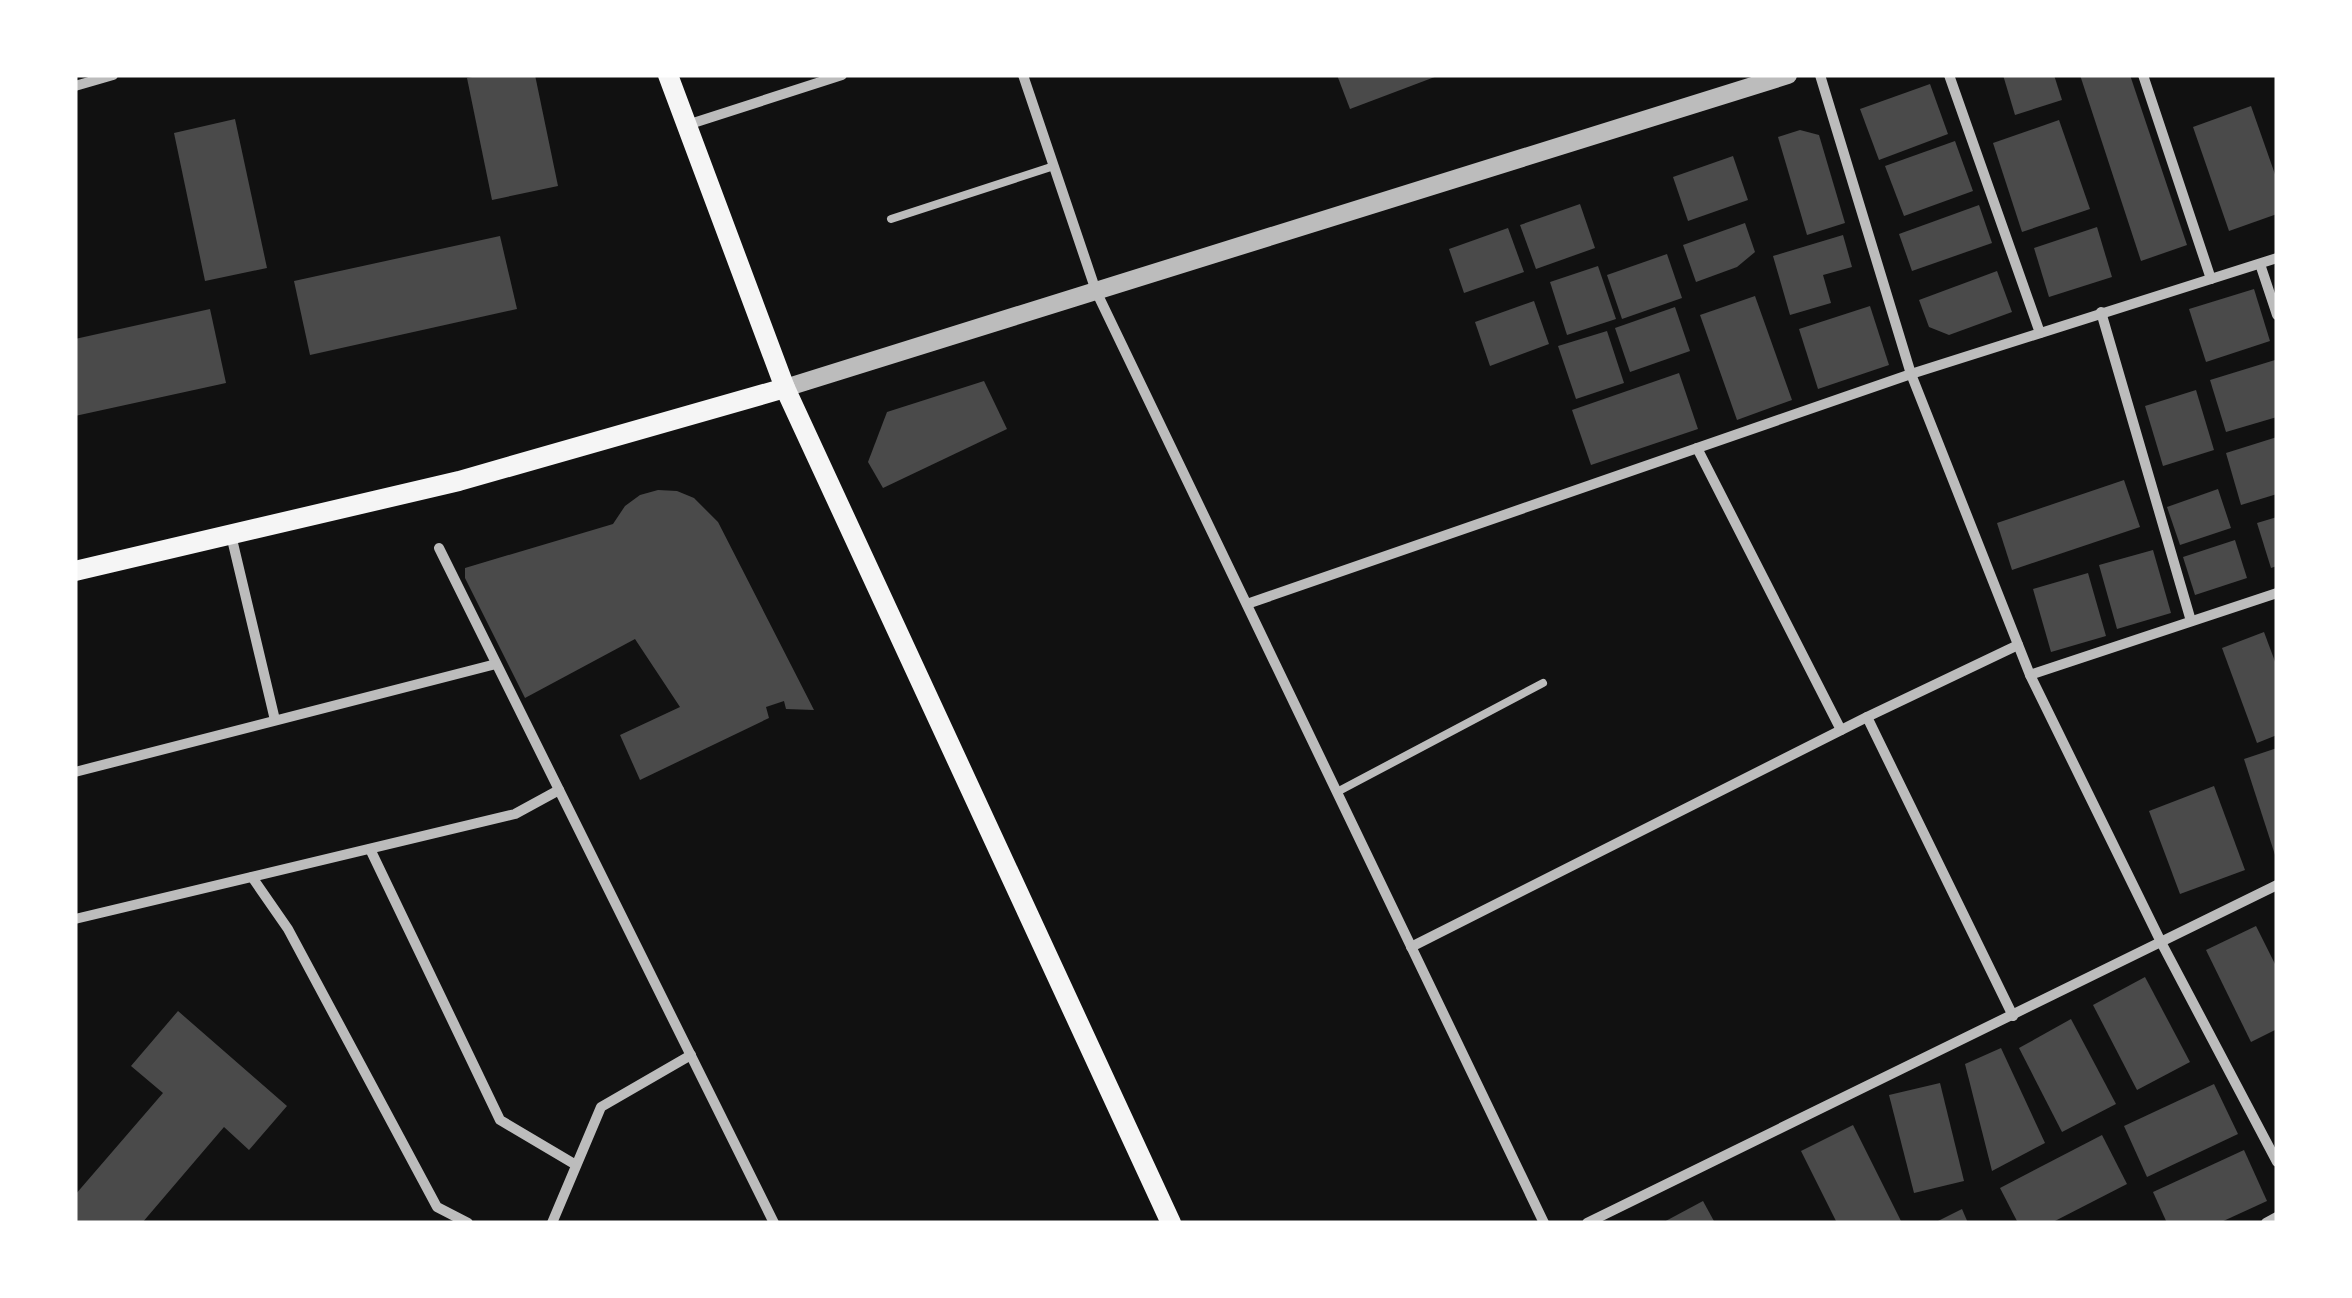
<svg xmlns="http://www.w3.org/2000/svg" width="2352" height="1298" viewBox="0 0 2352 1298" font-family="'Source Sans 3',sans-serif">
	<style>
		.building { fill: #4a4a4a }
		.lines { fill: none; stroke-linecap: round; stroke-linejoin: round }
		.service { stroke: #bcbcbc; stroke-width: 8 }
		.minor { stroke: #bcbcbc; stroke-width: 10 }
		.tertiary { stroke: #bcbcbc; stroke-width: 18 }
		.secondary { stroke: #f5f5f5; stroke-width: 20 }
	</style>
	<rect width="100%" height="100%" fill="#111"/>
	<g class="building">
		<polygon points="482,75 535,75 558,186 492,200 467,78"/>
		<polygon points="1337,75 1440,75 1350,109"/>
		<polygon points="2003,75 2054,75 2062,100 2015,115"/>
		<polygon points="2080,75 2130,75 2187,245 2141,261"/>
		<polygon points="1930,84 1948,134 1879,160 1860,109"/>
		<polygon points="2251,106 2277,180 2277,214 2229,231 2193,127"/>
		<polygon points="235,119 267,268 205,281 174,133"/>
		<polygon points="2059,120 2090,209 2022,232 1993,143"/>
		<polygon points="1800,130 1819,135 1845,223 1807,235 1778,137"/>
		<polygon points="1955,141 1973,191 1904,216 1885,166"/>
		<polygon points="1733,156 1748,200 1688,221 1673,177"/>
		<polygon points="1580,204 1595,248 1536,269 1520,225"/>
		<polygon points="1979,205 1992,243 1912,271 1899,234"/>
		<polygon points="1745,223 1755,252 1737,267 1696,282 1683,245"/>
		<polygon points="2097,227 2112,277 2049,297 2034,248"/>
		<polygon points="1508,228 1524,272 1464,293 1449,249"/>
		<polygon points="1843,235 1852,267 1823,275 1831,303 1790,315 1773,256"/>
		<polygon points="500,236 517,309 310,355 294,281"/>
		<polygon points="1667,254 1682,298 1622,319 1607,275"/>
		<polygon points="1598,266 1616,319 1567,335 1550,282"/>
		<polygon points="1997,271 2012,312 1949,335 1929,327 1919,300"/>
		<polygon points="2254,289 2270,341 2206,362 2189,309"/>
		<polygon points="1755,296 1792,400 1737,420 1700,315"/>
		<polygon points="1534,301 1549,344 1490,366 1475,322"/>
		<polygon points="1870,306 1889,365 1818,389 1799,329"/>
		<polygon points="1675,307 1690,351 1630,372 1615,328"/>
		<polygon points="210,309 226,383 75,416 75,339"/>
		<polygon points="1607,331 1624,383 1576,399 1558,346"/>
		<polygon points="2275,360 2277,417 2226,432 2210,380"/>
		<polygon points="1679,373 1698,429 1591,465 1572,410"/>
		<polygon points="984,381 1007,429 883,488 868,462 887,412"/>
		<polygon points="2196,390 2214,450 2163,466 2145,406"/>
		<polygon points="2277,437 2277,494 2241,505 2226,453"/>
		<polygon points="2124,480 2140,527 2012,570 1997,523"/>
		<polygon points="2218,489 2231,528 2180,545 2167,507"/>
		<polygon points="658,490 677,491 694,498 718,522 814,710 786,709 784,701 766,707 769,718 640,780 620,735 680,707 635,639 525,698 465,578 465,568 613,524 625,506 640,495"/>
		<polygon points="2277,517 2277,566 2271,568 2257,523"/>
		<polygon points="2235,540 2247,578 2195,595 2183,557"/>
		<polygon points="2153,550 2171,613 2117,629 2099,565"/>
		<polygon points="2088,573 2106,636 2051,652 2033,589"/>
		<polygon points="2264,632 2277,667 2277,735 2257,743 2222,648"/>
		<polygon points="2277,748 2277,858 2276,858 2244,759"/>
		<polygon points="2214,786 2245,870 2180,894 2149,811"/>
		<polygon points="2256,926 2277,968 2277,1029 2251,1042 2206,950"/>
		<polygon points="2145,977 2190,1062 2137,1090 2093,1005"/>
		<polygon points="178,1011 287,1106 249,1150 224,1127 142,1223 75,1223 75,1195 163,1093 131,1066"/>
		<polygon points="2071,1019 2116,1104 2062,1132 2019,1048"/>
		<polygon points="2001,1048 2045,1143 1992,1171 1965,1064"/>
		<polygon points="1940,1083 1964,1181 1914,1193 1889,1095"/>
		<polygon points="2214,1084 2238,1134 2147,1177 2124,1126"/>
		<polygon points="1853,1125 1902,1223 1837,1223 1801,1151"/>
		<polygon points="2102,1135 2127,1184 2051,1223 2018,1223 2000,1188"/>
		<polygon points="2244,1150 2267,1201 2219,1223 2167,1223 2153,1192"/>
		<polygon points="1703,1201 1715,1223 1662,1223"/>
		<polygon points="1962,1209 1968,1223 1934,1223"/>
	</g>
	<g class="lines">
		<g class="service">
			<polyline points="891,219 1054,166"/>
			<polyline points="1337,792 1543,683"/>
		</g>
		<g class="minor">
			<polyline points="1023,75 1096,291 1544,1223"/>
			<polyline points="1820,75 1911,374 2030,675 2162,944 2277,1162"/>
			<polyline points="1949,75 2040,333"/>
			<polyline points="2143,75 2211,279"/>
			<polyline points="75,86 113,75"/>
			<polyline points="687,125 842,75"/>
			<polyline points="2260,264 2277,315"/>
			<polyline points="2101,312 2191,621"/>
			<polyline points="1697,448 1841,730"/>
			<polyline points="231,535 275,720"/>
			<polyline points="439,548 774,1223"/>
			<polyline points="1247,604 1911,374 2277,258"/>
			<polyline points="2030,675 2277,593"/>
			<polyline points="1867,717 2013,1016"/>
			<polyline points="75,772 496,664"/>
			<polyline points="370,849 500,1120 576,1165"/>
			<polyline points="252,877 288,929 437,1207 468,1223"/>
			<polyline points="75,919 515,814 559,790"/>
			<polyline points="1411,947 1867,717 2018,645"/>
			<polyline points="552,1223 601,1107 691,1055"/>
			<polyline points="1587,1223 2277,885"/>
			<polyline points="2266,1223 2277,1217"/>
		</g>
		<polyline class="tertiary" points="785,388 1788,75"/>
		<g class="secondary">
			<polyline points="668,75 785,388 1171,1223"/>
			<polyline points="75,571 459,481 785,388"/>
		</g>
	</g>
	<rect width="2352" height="1298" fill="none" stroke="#ffffff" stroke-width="155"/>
</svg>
